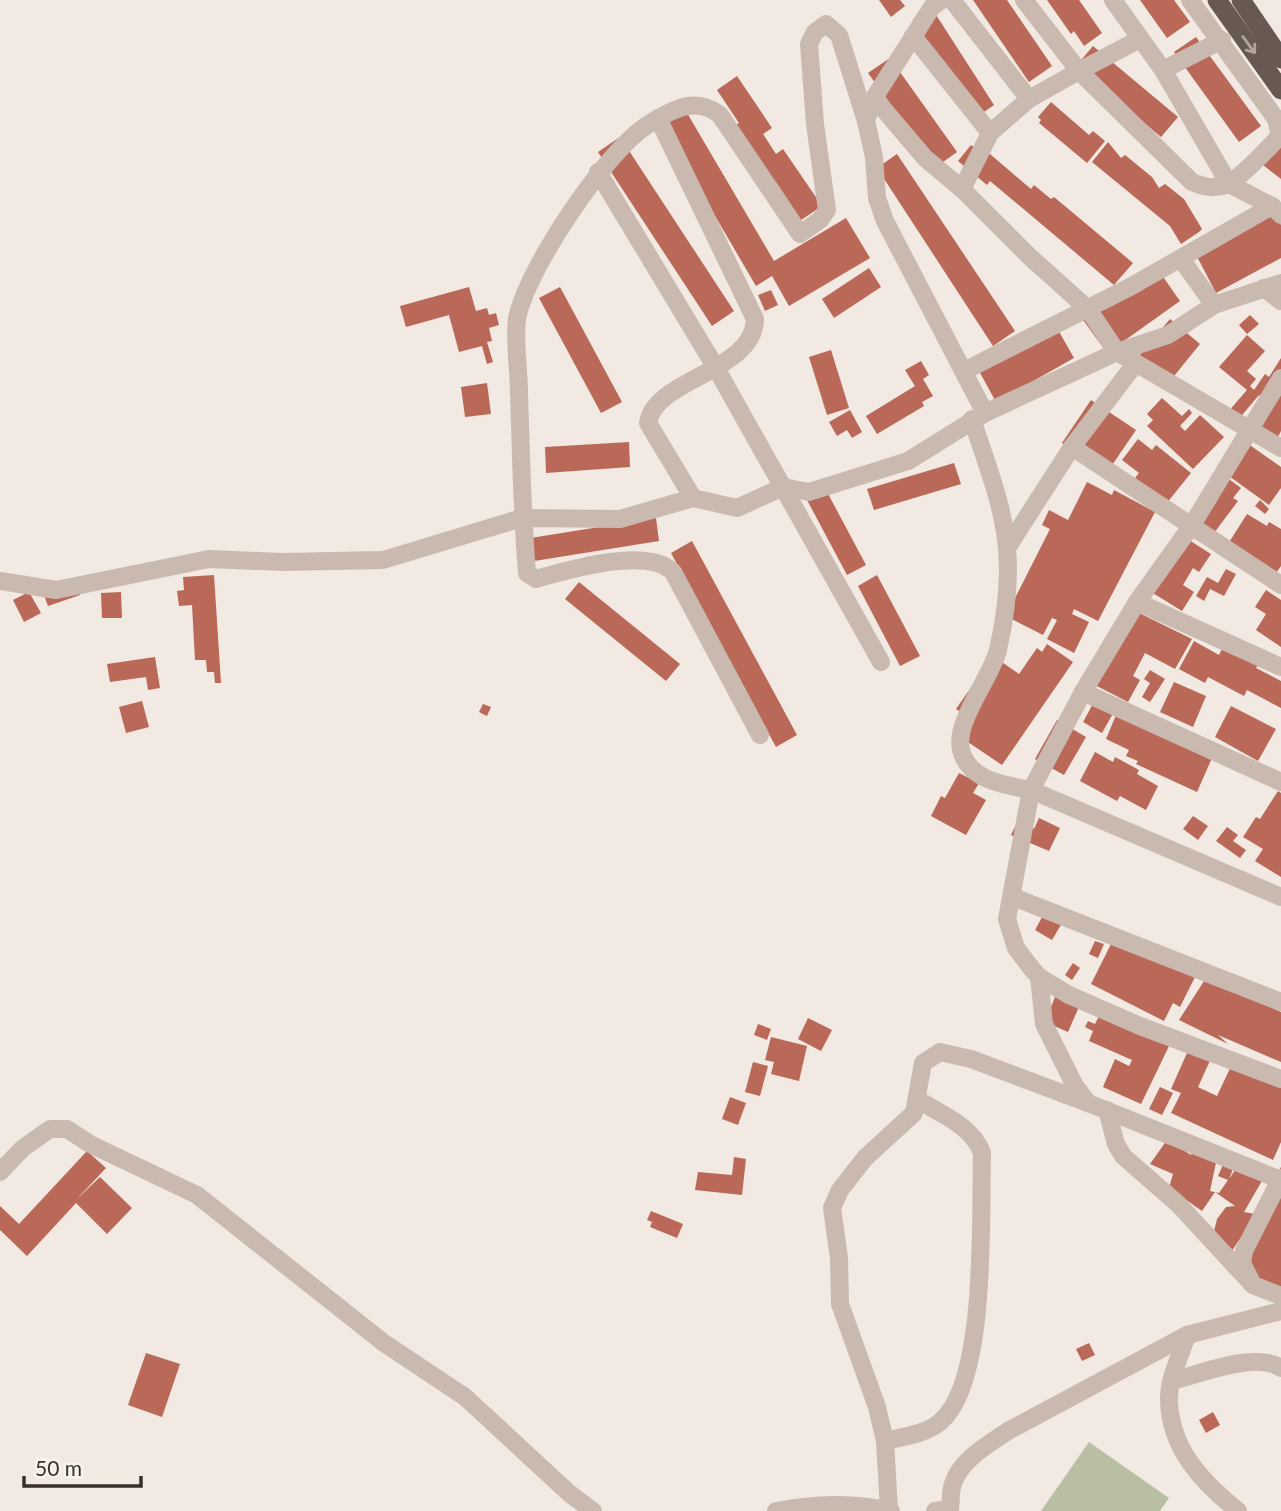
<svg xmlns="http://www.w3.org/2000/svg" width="1281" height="1511" viewBox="0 0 1281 1511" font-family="Lato,sans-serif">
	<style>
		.green { fill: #b8bfa3 }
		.building { fill: #ba6858 }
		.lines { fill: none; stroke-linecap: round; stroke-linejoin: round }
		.minor { stroke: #c9b9af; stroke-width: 18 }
		.tertiary { stroke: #c9b9af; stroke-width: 18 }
		.trunk { stroke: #685852; stroke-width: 19 }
		.oneway { stroke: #b0a6a0 }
	</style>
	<rect width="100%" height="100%" fill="#f1e9e2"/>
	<polygon class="green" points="1089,1442 1169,1498 1160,1511 1041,1511"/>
	<g class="building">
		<polygon points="879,0 900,0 905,6 891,17"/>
		<polygon points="973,0 1007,0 1052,66 1029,82"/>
		<polygon points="1047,0 1079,0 1102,33 1084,46 1074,31 1071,34"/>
		<polygon points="1140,0 1174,0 1190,22 1167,38"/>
		<polygon points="931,7 994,105 972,120 913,19"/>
		<polygon points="1196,37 1261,126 1239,142 1174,52"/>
		<polygon points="1093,46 1178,117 1161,137 1076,66"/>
		<polygon points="890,58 957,152 936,167 868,73"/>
		<polygon points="737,76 772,128 763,134 776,154 783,149 822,206 801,220 776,182 768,187 730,129 739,123 717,90"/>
		<polygon points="680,101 774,261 846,218 870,258 789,306 772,276 756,286 656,115"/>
		<polygon points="1051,102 1089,135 1093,131 1105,141 1087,163 1039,123 1041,120 1038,117"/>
		<polygon points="620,137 734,311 712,326 598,152"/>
		<polygon points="1108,142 1121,158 1125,155 1152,177 1159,188 1165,184 1184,199 1202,229 1199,232 1181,244 1170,226 1092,162"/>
		<polygon points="971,145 980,152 983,148 1031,189 1034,185 1051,199 1054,197 1133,263 1114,285 990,181 987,185 958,161"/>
		<polygon points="1281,145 1281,179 1263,165"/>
		<polygon points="897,154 1015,331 993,346 877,168"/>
		<polygon points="1272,209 1281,225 1281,258 1216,293 1193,249"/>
		<polygon points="1154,264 1180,301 1107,353 1076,310"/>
		<polygon points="869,268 881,287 834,318 822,299"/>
		<polygon points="469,287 476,311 487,308 489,315 496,313 499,325 489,328 492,341 487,342 493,362 487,364 482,346 459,352 449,315 406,327 400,306"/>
		<polygon points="560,287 622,402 601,413 539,298"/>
		<polygon points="771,290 778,305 765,311 758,295"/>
		<polygon points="1250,315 1259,324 1247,334 1239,325"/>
		<polygon points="1170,319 1200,344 1170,381 1139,356"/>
		<polygon points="1053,321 1074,358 996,402 973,360 1029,328 1031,332"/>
		<polygon points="1247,335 1265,351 1247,371 1256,379 1250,386 1254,390 1265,374 1269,377 1281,358 1281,431 1278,437 1248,418 1261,397 1259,395 1237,421 1227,413 1247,390 1219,367"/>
		<polygon points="831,350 849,408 827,415 809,357"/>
		<polygon points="921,361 929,375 923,379 933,396 922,402 924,406 877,434 866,416 915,386 905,370"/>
		<polygon points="487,383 491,414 465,417 461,387"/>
		<polygon points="1162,398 1182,416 1189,409 1192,413 1180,426 1185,431 1200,415 1224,437 1193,469 1147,426 1153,420 1147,414"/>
		<polygon points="1091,400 1136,430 1106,474 1062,443"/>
		<polygon points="850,410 862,432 852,438 847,430 837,436 829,422"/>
		<polygon points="1138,439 1152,450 1156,445 1191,473 1166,504 1135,478 1139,473 1122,460"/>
		<polygon points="1244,441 1281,467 1281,488 1269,505 1222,471"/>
		<polygon points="629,442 630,467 546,473 545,447"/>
		<polygon points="954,463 961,484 874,510 867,489"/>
		<polygon points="1222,474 1241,488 1233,498 1238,501 1214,533 1190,515"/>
		<polygon points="1087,482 1112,495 1114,490 1155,512 1098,621 1074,609 1072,614 1089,622 1074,653 1047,639 1057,620 1052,618 1043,635 1006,616 1050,529 1042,525 1049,510 1068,520"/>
		<polygon points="826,490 866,565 847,575 807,500"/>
		<polygon points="1260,500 1269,509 1265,514 1255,506"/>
		<polygon points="1247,514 1267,526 1269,522 1281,529 1281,566 1276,573 1228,544"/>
		<polygon points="656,518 659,541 528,562 524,539"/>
		<polygon points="1181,535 1211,554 1199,572 1193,568 1183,585 1194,592 1182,611 1148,590"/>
		<polygon points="692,541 797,735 776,747 671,553"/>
		<polygon points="1226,569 1236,574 1224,596 1210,589 1204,601 1196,596 1207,577 1218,583"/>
		<polygon points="214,575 221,683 215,683 214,672 207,672 206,660 195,660 192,605 179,606 177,591 184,590 183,577"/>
		<polygon points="877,575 920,656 900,666 858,586"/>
		<polygon points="579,582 680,664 666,681 565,599"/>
		<polygon points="76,584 80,595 48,606 44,595"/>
		<polygon points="1266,590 1281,600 1281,647 1256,630 1266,614 1255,607"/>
		<polygon points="29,592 41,613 24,622 13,600"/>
		<polygon points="121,592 122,618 102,618 101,593"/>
		<polygon points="1135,611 1192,639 1175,669 1145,653 1133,676 1140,680 1128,702 1093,684"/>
		<polygon points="1194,641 1219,655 1224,645 1259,663 1256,668 1281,681 1281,708 1247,690 1244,696 1208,677 1205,683 1179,669"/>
		<polygon points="1047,644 1073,662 1002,765 959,736 971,719 956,709 993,656 1019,674 1037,648 1042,652"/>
		<polygon points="155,657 160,688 148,690 146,677 110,682 107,664"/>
		<polygon points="1150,670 1165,679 1150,702 1142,697 1150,683 1144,679"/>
		<polygon points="1174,682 1206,696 1193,727 1160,712"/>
		<polygon points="1095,700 1115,710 1102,733 1083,722"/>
		<polygon points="142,701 149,727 126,733 119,707"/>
		<polygon points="483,704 491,707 487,716 479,712"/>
		<polygon points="1231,706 1276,729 1258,761 1215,737"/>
		<polygon points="1116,715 1212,758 1197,792 1136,764 1138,761 1126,756 1129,750 1106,739"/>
		<polygon points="1057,720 1086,737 1064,775 1035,759"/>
		<polygon points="1095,752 1113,762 1115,757 1139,770 1137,774 1158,786 1146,810 1120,796 1117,801 1080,781"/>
		<polygon points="959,773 979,783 973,793 986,800 966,835 931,816 941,796 945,798"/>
		<polygon points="1278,791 1281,793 1281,877 1255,861 1263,849 1243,837 1256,817 1260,819"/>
		<polygon points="1022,812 1034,829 1039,818 1060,828 1049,851 1011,835"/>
		<polygon points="1193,816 1208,826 1198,840 1183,829"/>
		<polygon points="1227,827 1238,835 1233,841 1246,850 1240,858 1216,841"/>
		<polygon points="1047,908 1065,918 1052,940 1035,930"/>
		<polygon points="1115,936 1198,971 1180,1007 1173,1003 1164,1021 1091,984"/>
		<polygon points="1095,941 1104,944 1098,958 1089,954"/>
		<polygon points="1073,963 1080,968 1072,980 1065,975"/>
		<polygon points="1206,978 1281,1012 1281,1062 1218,1035 1228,1044 1179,1020"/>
		<polygon points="1057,992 1081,1002 1068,1032 1045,1022"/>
		<polygon points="1102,1010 1171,1042 1141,1104 1103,1087 1115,1059 1129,1066 1132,1060 1089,1041 1093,1031 1085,1027 1088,1021 1095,1024"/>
		<polygon points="808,1018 832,1030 821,1051 798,1039"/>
		<polygon points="758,1024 771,1029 767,1040 754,1035"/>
		<polygon points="771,1037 807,1046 799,1081 771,1074 774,1062 765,1060"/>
		<polygon points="1191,1044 1213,1054 1198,1087 1217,1096 1233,1062 1281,1083 1281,1142 1273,1160 1171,1113 1181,1093 1171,1089"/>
		<polygon points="753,1062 768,1066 760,1096 745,1092"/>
		<polygon points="1160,1087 1173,1093 1162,1115 1149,1109"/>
		<polygon points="730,1097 746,1103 738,1125 722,1119"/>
		<polygon points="1167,1140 1191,1155 1197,1145 1217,1158 1210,1191 1219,1193 1228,1180 1218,1176 1225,1160 1235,1164 1229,1179 1240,1163 1263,1179 1244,1212 1255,1214 1281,1167 1281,1292 1250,1276 1249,1226 1231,1252 1212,1239 1217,1219 1226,1207 1235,1206 1215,1192 1202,1211 1169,1188 1173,1174 1150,1164"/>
		<polygon points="87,1151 106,1168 76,1200 100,1177 132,1208 107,1234 76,1203 27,1256 0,1230 0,1206 19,1224"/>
		<polygon points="734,1157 746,1159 742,1195 695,1190 698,1172 732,1175"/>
		<polygon points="651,1211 683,1224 677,1238 650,1227 652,1222 647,1220"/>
		<polygon points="1089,1343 1095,1355 1082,1361 1076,1349"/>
		<polygon points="146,1353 180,1364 162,1417 128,1405"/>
		<polygon points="1213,1412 1220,1425 1206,1433 1199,1420"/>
	</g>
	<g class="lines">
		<g class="minor">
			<polyline points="942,0 932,7 874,98 866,121 874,157 877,198 885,221 985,413"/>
			<polyline points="952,0 1029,99"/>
			<polyline points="1024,0 1079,71 1140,39"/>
			<polyline points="1113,0 1163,70 1229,184 1272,206 1281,215"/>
			<path d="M1190,0L1276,119L1280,135C1272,145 1237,181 1226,185C1213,189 1204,187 1192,182L1079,71L1029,99L990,133L962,189L1030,257L1088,309L1117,352L1281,448"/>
			<polyline points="913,36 990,133"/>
			<polyline points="1163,70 1222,40"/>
			<polyline points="874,98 925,158 962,189"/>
			<path d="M658,118L755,319C754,372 655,378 648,423L693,498"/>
			<polyline points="598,172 716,368 881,662"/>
			<polyline points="1181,259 1214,305"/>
			<polyline points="1264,288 1281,301"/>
			<polyline points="964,371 1130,287 1272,206"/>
			<polyline points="1281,378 1192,525 1137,602 1083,692 1031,790 1007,919 1016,948 1032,969 1039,977 1069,995 1140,1026 1281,1079"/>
			<path d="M972,419C985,460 1004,506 1007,549C1010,581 1005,619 998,650C991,678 954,722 961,750C969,781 1005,785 1031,790L1281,897"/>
			<polyline points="1072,447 1281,585"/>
			<polyline points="1007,548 1072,447 1135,364"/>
			<polyline points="0,581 56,590 209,559 282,562 383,560 522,518 620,519 693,498 737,508 783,487 809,492 908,461 985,413 1117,352 1168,335 1214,305 1281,283"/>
			<polyline points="1137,602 1281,667"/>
			<polyline points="1083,692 1281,782"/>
			<path d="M760,735L673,572C647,546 568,570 536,579L527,573C522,513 521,453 519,393C519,369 514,342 517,319C526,270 607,149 649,124C673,109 696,96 720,115L800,234L820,220L827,210L815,124L809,44L815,32L826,24L839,35L866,121"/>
			<polyline points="1013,897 1281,1002"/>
			<polyline points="1039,977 1044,1024 1075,1086 1088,1103 1281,1180"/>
			<polyline points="1107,1110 1116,1144 1123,1156 1178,1204 1253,1285"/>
			<polyline points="0,1172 23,1148 50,1129 67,1129 90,1144 197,1195 384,1343 465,1397 570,1494 593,1511"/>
			<polyline points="1281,1178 1244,1251 1242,1263 1253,1285 1281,1296"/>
			<path d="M1187,1335C1181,1354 1169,1378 1169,1398C1169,1448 1202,1482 1238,1511"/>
			<path d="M1172,1381C1200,1374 1256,1351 1281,1368"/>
			<path d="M885,1441C902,1437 926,1434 940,1422C988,1383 980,1215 982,1153C973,1127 942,1114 918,1100"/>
			<polyline points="889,1510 885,1441 877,1407 840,1304 839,1258 832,1208 840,1190 865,1158 914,1113 923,1063 940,1052 971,1059 1088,1103"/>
			<path d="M776,1511C816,1504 851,1502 891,1511"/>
			<polyline points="935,1511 950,1509"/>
		</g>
		<path class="tertiary" d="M950,1511C951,1502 950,1492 953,1484C960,1460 989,1444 1008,1431L1187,1335L1281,1311"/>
		<g class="trunk">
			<polyline points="1217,0 1281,90"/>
			<polyline points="1241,0 1281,59"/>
		</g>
	</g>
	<defs><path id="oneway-shaft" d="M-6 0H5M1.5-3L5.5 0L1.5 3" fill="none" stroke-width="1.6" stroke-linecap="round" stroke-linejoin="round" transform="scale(1.75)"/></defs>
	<use class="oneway" href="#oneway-shaft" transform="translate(1249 45) rotate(54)"/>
	<path d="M24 1476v10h117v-10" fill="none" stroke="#382f2c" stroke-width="3.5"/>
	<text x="35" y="1476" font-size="21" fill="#382f2c" stroke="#f9f3ee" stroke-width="5" paint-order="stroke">50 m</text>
</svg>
